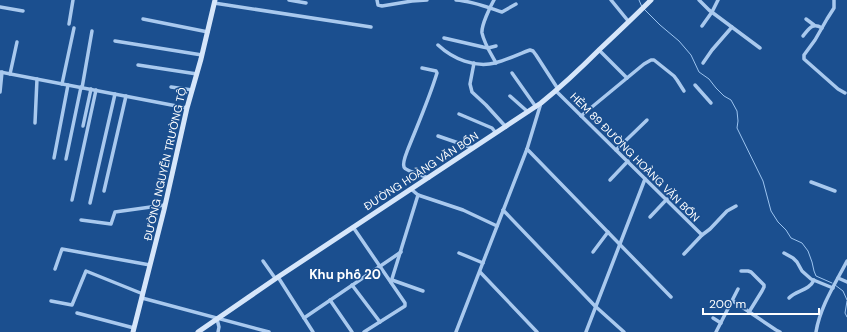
<svg xmlns="http://www.w3.org/2000/svg" width="847" height="332" viewBox="0 0 847 332" font-family="'DM Sans',sans-serif">
	<style>
		.lines { fill: none; stroke-linecap: round; stroke-linejoin: round }
		.stream { stroke: #9cc4f0; stroke-width: 1 }
		.street { stroke: #a9c9ee; stroke-width: 3.5 }
		.secondary { stroke: #d6e6fa; stroke-width: 5 }
		.labels { text-anchor: middle; dominant-baseline: central; stroke-width: 3; stroke-linejoin: round; paint-order: stroke }
		.street-label { font-size: 11px; fill: #fff; stroke: #1b4f8f }
		.quarter-label { font-size: 13px; font-weight: bold; fill: #fff; stroke: #1b4f8f }
	</style>
	<rect width="100%" height="100%" fill="#1b4f8f"/>
	<g class="lines">
		<g class="stream">
			<polyline points="639,0 642,7"/>
			<polyline points="644,9 660,25 679,41 691,55 699,72 709,79 716,88 724,96 731,100 737,111 738,121 737,128 763,181 771,211 778,222 786,230 791,238 802,243 808,251 812,262 814,271 816,276 832,283"/>
			<polyline points="835,285 843,291 847,300"/>
			<polyline points="847,301 845,313 847,317"/>
		</g>
		<g class="street">
			<polyline points="289,0 306,3"/>
			<polyline points="377,0 378,5 382,6 412,1 427,0"/>
			<path d="M456,0C472,1 487,7 502,12L516,4"/>
			<path d="M494,0C490,7 481,26 482,33C484,43 491,54 496,63"/>
			<polyline points="611,0 629,22"/>
			<polyline points="699,0 709,10 760,48"/>
			<polyline points="834,0 834,8 827,19 815,40 804,55 804,59 838,89 845,93"/>
			<polyline points="214,3 371,27"/>
			<polyline points="0,7 23,11"/>
			<polyline points="143,19 208,32"/>
			<polyline points="806,19 814,25"/>
			<polyline points="69,24 73,0"/>
			<polyline points="702,26 712,12 718,0"/>
			<path d="M803,36C809,29 812,22 822,28"/>
			<polyline points="444,38 483,47 488,48 496,46"/>
			<polyline points="115,41 202,55"/>
			<path d="M438,45C453,59 475,68 495,63C507,60 519,54 530,50L533,51L536,55L558,89"/>
			<polyline points="599,50 627,78"/>
			<polyline points="474,63 470,84 472,92 486,105 506,127"/>
			<polyline points="703,63 712,50 732,27"/>
			<polyline points="138,65 197,74"/>
			<path d="M422,68L436,71L437,73C429,99 418,124 408,149C407,152 402,163 404,167C405,171 424,176 429,178"/>
			<polyline points="0,72 187,108"/>
			<polyline points="512,73 536,107"/>
			<polyline points="10,74 17,42"/>
			<polyline points="62,84 74,28"/>
			<polyline points="695,85 711,103"/>
			<polyline points="171,87 192,90"/>
			<polyline points="82,88 92,31"/>
			<polyline points="556,91 702,235"/>
			<polyline points="0,92 2,72"/>
			<polyline points="510,96 528,112"/>
			<polyline points="459,114 492,128 496,133"/>
			<polyline points="581,116 644,64 651,60 654,60 674,76 677,80 684,91"/>
			<polyline points="35,123 37,79"/>
			<polyline points="83,126 91,89"/>
			<polyline points="438,136 473,148"/>
			<polyline points="527,149 671,297"/>
			<polyline points="616,150 647,120"/>
			<polyline points="54,158 68,85"/>
			<polyline points="66,159 81,87"/>
			<polyline points="610,180 628,161"/>
			<polyline points="811,182 835,191"/>
			<polyline points="411,189 418,195 463,210 497,226"/>
			<polyline points="104,191 126,96"/>
			<polyline points="72,200 96,90"/>
			<polyline points="90,203 115,94"/>
			<polyline points="503,210 595,306 624,332"/>
			<polyline points="650,217 667,199"/>
			<polyline points="81,220 111,224 115,212 165,205"/>
			<polyline points="353,227 405,303 405,306 364,332"/>
			<polyline points="593,252 608,232"/>
			<polyline points="459,253 483,263"/>
			<polyline points="784,253 793,258 797,262 802,271 811,279 833,288"/>
			<polyline points="684,254 702,235 710,229 727,211 736,206"/>
			<polyline points="263,261 275,278"/>
			<polyline points="55,269 62,249 150,265"/>
			<polyline points="741,271 748,271 751,272 764,285 764,287 762,291 749,312"/>
			<polyline points="480,272 537,332"/>
			<polyline points="278,277 313,332"/>
			<polyline points="838,278 847,282"/>
			<polyline points="392,280 423,291"/>
			<polyline points="391,282 418,195"/>
			<polyline points="352,285 380,322"/>
			<polyline points="142,298 269,332"/>
			<path d="M789,298C796,290 809,291 814,280"/>
			<polyline points="330,300 352,332"/>
			<polyline points="51,301 72,305 86,271 143,294"/>
			<polyline points="733,301 776,330 780,332"/>
			<polyline points="77,313 134,328"/>
			<polyline points="304,318 401,252"/>
			<polyline points="713,318 721,323"/>
			<polyline points="217,319 219,327 218,332"/>
			<polyline points="456,332 527,149 541,103"/>
			<polyline points="586,332 645,179"/>
			<polyline points="716,332 738,289"/>
			<path d="M816,332C820,307 835,284 847,261"/>
		</g>
		<g class="secondary">
			<polyline points="133,332 164,210 187,108 201,59 215,0"/>
			<path d="M198,332L278,277L541,103C562,86 581,68 600,49C617,33 634,17 651,0"/>
		</g>
	</g>
	<g class="labels">
		<g class="street-label">
			<text transform="translate(635 157) rotate(45)">HẺM 89 ĐƯỜNG HOÀNG VĂN BỔN</text>
			<text transform="translate(165 164) rotate(-77)">ĐƯỜNG NGUYỄN TRƯỜNG TỘ</text>
			<text transform="translate(421 171) rotate(-33)">ĐƯỜNG HOÀNG VĂN BỔN</text>
		</g>
		<g class="quarter-label">
			<text x="345" y="274">Khu phố 20</text>
		</g>
	</g>
	<path d="M703 308v6h116v-6" fill="none" stroke="#ffffff" stroke-width="2"/>
	<text x="709" y="308" font-size="12" fill="#ffffff" stroke="#1b4f8f" stroke-width="3" paint-order="stroke">200 m</text>
</svg>
